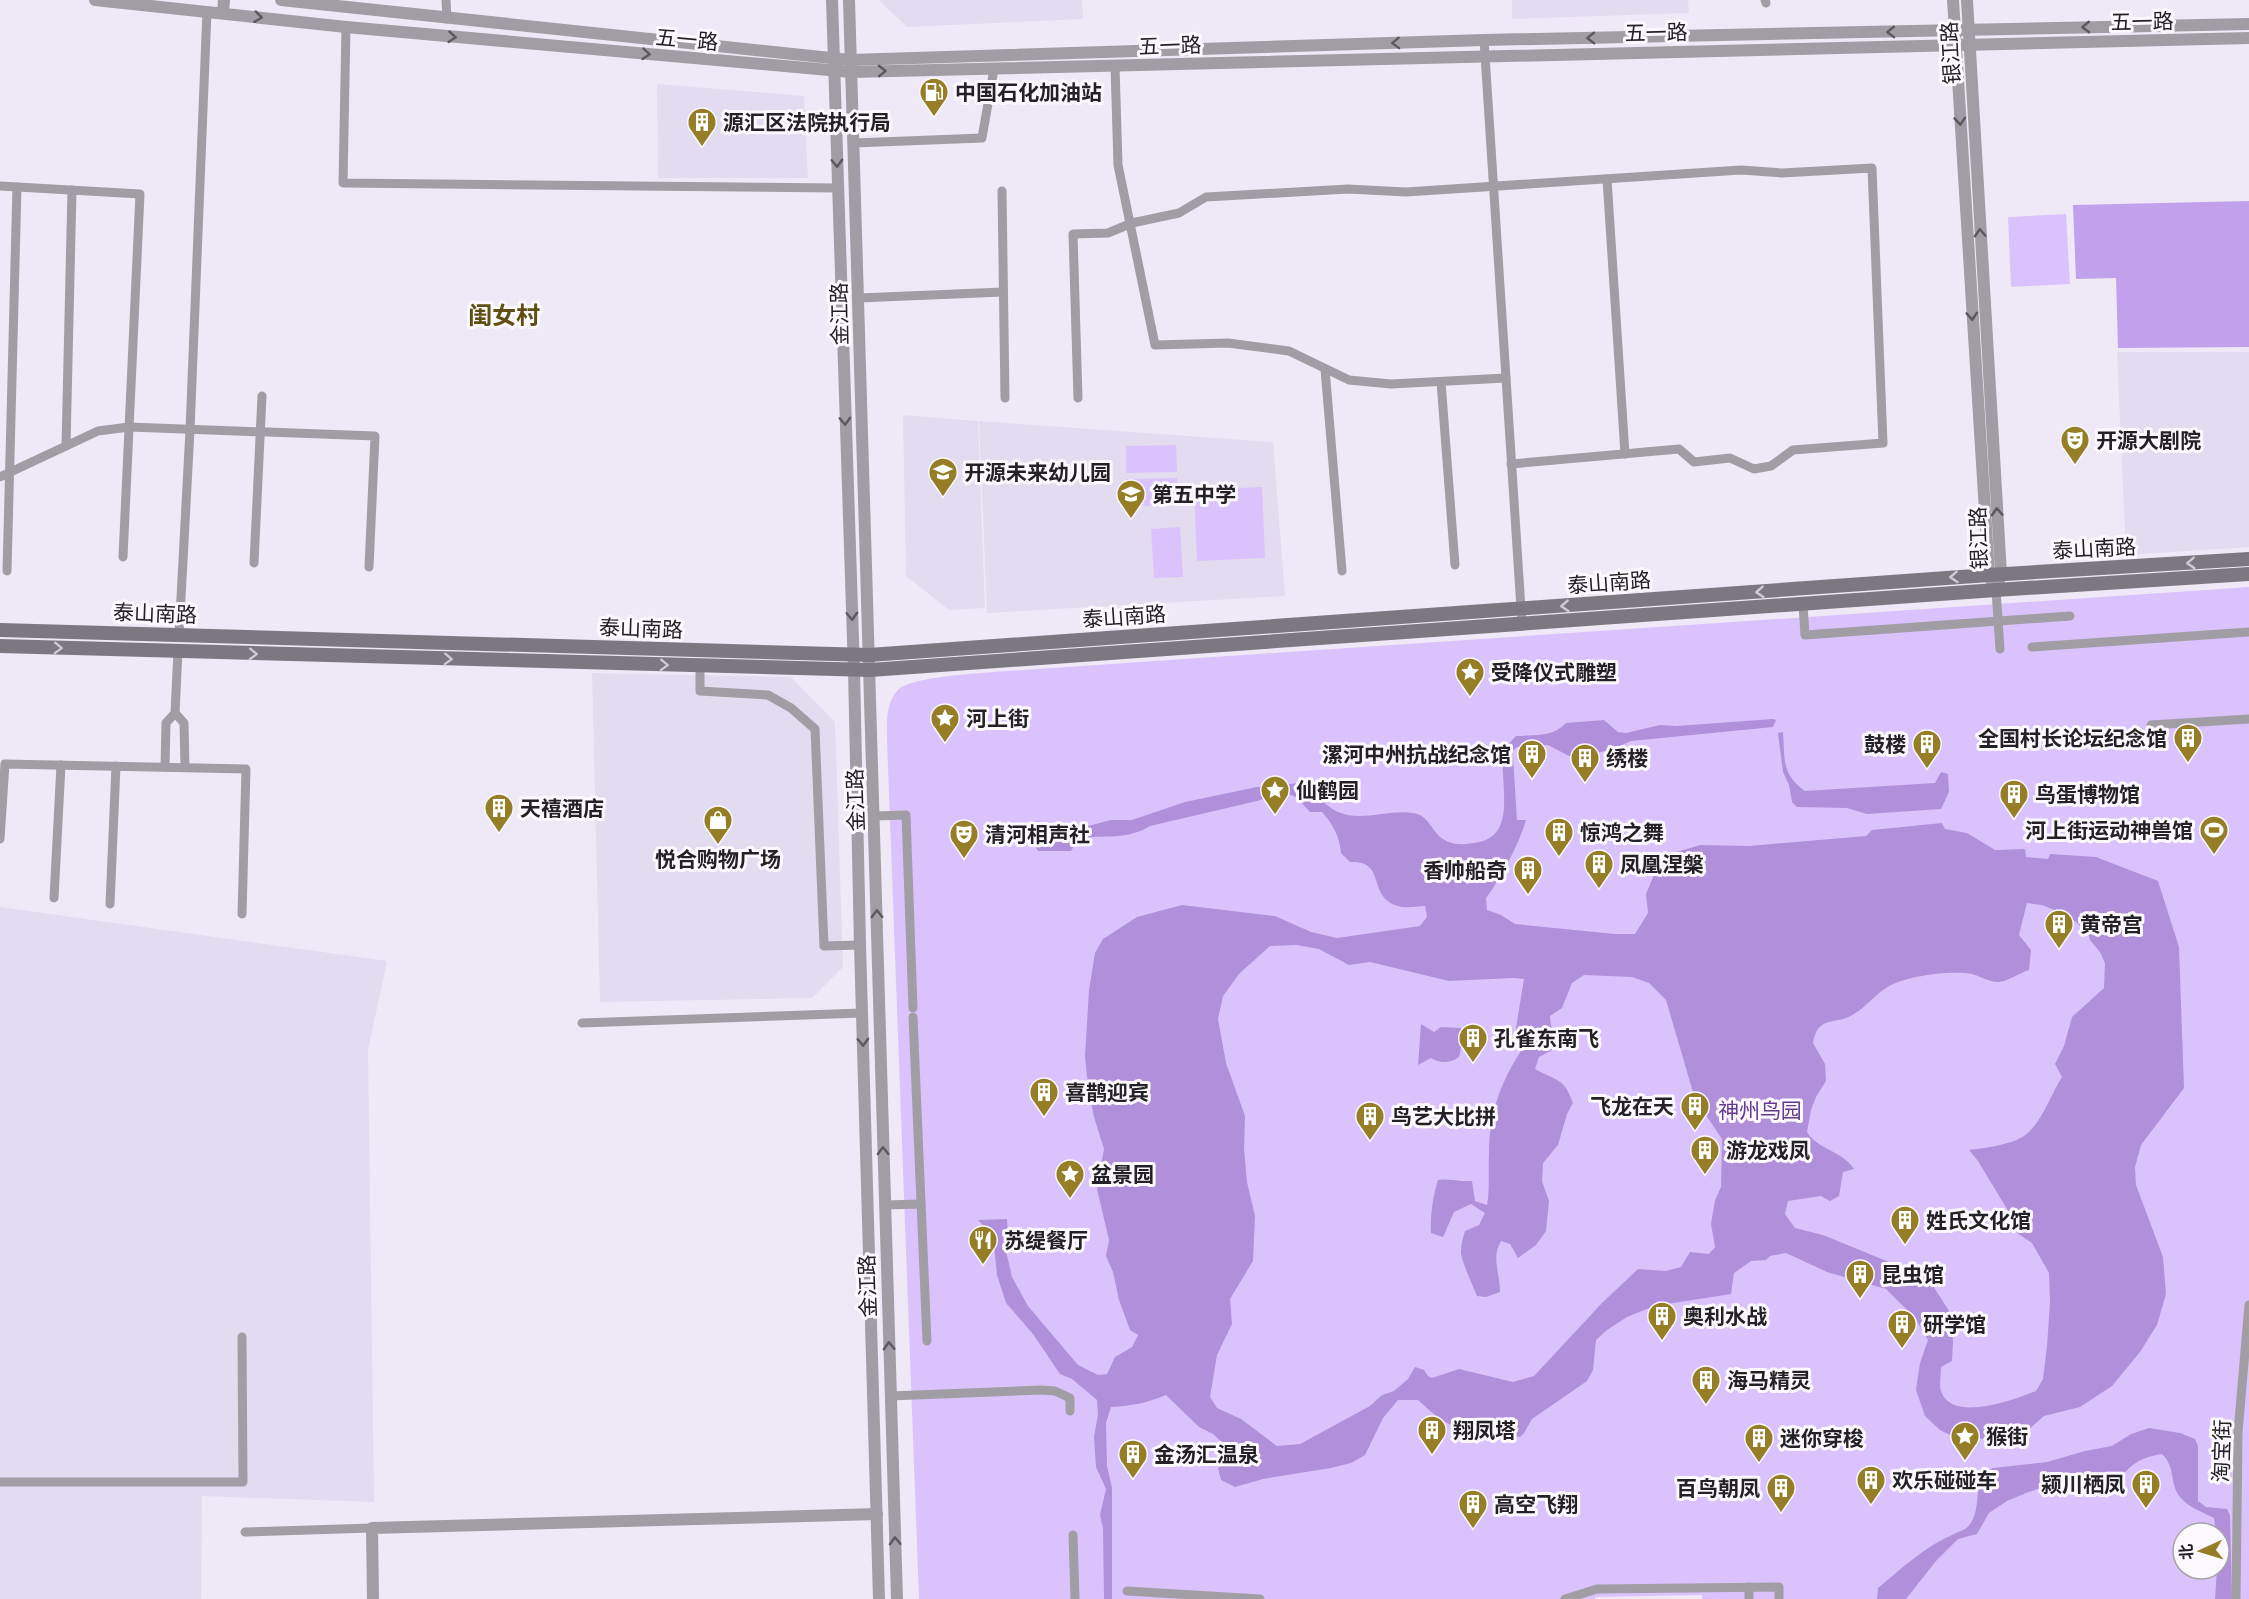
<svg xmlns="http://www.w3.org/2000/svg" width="2249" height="1599" viewBox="0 0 2249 1599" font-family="'IBM Plex Sans','Noto Sans SC',sans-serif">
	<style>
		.built { fill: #e3dbf0 }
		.green { fill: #dac3fc; fill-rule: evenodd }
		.forest { fill: #c1a0ec }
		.water { fill: #b190db; fill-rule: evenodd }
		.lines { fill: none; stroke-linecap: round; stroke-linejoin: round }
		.minor { stroke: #a09ea4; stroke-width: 9 }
		.tertiary { stroke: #a09ea4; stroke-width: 12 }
		.secondary { stroke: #7c7881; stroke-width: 14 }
		.oneway { stroke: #5b595f }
		.oneway2 { stroke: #cfcbd2 }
		.labels { text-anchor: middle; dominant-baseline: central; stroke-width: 6; stroke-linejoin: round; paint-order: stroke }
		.street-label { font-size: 21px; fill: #232126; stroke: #fbf8fe }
		.poi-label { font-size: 21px; font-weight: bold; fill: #232126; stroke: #fbf8fe; text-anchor: start }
		.park-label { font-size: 21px; fill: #643991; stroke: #fbf8fe }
		.quarter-label { font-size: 24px; font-weight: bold; fill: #5f4f11; stroke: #fbf8fe }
	</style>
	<rect width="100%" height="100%" fill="#efe9f7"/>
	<g class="built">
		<polygon points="879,0 1082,0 1083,19 907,27"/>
		<polygon points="1512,0 1688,0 1689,13 1512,19"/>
		<polygon points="657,84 804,96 808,178 658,178"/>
		<polygon points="2117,352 2249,352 2249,547 2126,555"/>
		<polygon points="903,415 978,421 985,608 949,610 906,576"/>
		<polygon points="979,421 1273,442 1285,596 987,613"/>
		<polygon points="592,673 791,677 835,722 843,967 812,998 600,1002"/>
		<polygon points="0,907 387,961 368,1050 374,1502 202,1496 201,1599 0,1599"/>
	</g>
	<g class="green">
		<polygon points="2066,214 2070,284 2011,287 2008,217"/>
		<polygon points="1176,445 1177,472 1126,473 1126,446"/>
		<polygon points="1177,478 1177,505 1126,506 1126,479"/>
		<polygon points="1262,487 1265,558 1197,561 1194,490"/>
		<polygon points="1180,527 1183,577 1154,578 1151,529"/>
		<path d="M2249,587V1599H1702V1595L1595,1597V1599H919L887,741C887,724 885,705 897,691C908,677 974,674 993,672ZM2183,1533H2219V1569H2183Z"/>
	</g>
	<polygon class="forest" points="2249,201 2249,347 2118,348 2116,278 2076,279 2073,205"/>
	<g class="water">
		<path d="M1773,719L1776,720L1773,727L1631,741L1613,749L1585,756H1569L1548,745L1517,747L1510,753L1513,757L1517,820H1526C1520,842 1500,880 1486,898L1487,910L1501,915L1515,924L1615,934H1635L1648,913L1646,894L1656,870L1677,852L1700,845L1749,846L1866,836L1872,830L1942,823L1945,829L1967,833L1995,850L2025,849L2026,857L2048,859L2050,854L2096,857L2158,881L2179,947L2184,1088L2141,1145L2135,1167L2136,1185L2163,1257L2166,1294L2157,1325L2140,1352L2112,1386L2080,1407L2044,1416L2029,1429L1986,1439L1954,1437L1940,1430L1925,1416L1916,1390L1920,1363L1928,1340L1915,1318L1886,1289L1827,1272L1786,1253L1770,1256L1766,1260L1751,1261L1734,1273L1731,1294L1654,1306L1627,1317L1607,1330L1596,1340L1593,1370L1587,1381L1532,1419L1524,1433L1520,1437C1509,1435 1498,1436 1487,1435C1456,1431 1440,1421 1418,1400H1398L1383,1418L1365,1455L1351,1463L1331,1468L1263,1479L1235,1487L1221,1480L1218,1468L1227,1458L1226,1446L1213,1434L1199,1427L1166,1395C1147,1403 1132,1406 1111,1407L1106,1423L1107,1466L1112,1488V1599H1104L1103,1528L1100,1515L1106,1489L1096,1467L1094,1437L1098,1414L1097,1400L1072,1379L1060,1374L1033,1334L1006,1303L997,1275L993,1236L978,1220L1007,1219L1008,1231L1004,1242L1012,1277L1028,1306L1078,1365L1098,1375L1107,1374L1115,1357L1132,1347L1138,1335L1130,1330L1119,1300L1113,1272L1106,1256L1109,1240L1097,1189L1104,1149L1094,1117L1088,1086L1085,1056L1089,990L1095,953L1103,939L1137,917L1182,905L1275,916L1311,932L1337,938L1420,926L1427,917L1425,906C1418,906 1409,908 1402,907C1364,899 1389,860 1350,862L1341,853C1339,835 1334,826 1322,812H1310L1296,797L1283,792L1257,801L1150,826C1128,840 1104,835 1079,838L1071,851H1038L1035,846L1040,842L1039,831L1030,828L1031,821L1088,826L1111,820H1132L1185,802L1257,787L1300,783C1310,790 1328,807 1336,811C1360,823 1388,809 1413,813C1429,815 1431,831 1443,839C1452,845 1463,845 1474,843C1511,839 1504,801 1503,773C1502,766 1503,758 1503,750L1516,736C1534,735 1553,737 1566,723L1604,720L1618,732L1626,733L1660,725L1676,726ZM2027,903L2042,905L2067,915L2088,932L2090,940L2100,952L2105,963L2104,988L2072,1017L2064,1046L2055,1064L2062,1077C2050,1096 2042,1123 2024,1136C2011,1145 1984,1148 1969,1150L1978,1161L2007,1209L2017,1233L2032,1243L2049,1273L2050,1303L2047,1346L2043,1379L2036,1391C2014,1400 1951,1423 1941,1391C1939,1384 1941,1374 1941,1367L1952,1361L1953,1342L1951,1314L1928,1278L1823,1235L1795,1228L1785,1214L1788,1201L1821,1196L1830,1201L1839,1196L1843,1172L1854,1169C1843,1151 1818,1150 1807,1132L1811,1110L1816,1097L1826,1081L1825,1064L1813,1043C1818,1014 1836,1026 1854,1014C1866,1007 1875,995 1886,988C1904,976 1951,970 1972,974C1980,976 1991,983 1999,982C2008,981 2020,973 2029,970L2031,950L2019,935ZM1297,945L1319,949L1349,965L1370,962L1449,981L1513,978L1524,979L1515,1034L1521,1051C1500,1083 1489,1115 1489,1153C1488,1171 1490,1188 1487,1205L1475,1201L1472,1181C1461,1182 1446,1178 1438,1180C1433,1196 1430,1216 1431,1233L1443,1237L1454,1212L1471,1204L1485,1213L1479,1225L1465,1231C1463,1238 1461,1244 1461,1251C1460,1258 1473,1286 1477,1296L1486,1297L1500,1292C1500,1272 1491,1258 1501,1241L1510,1244L1518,1258L1536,1245L1546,1231L1549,1201L1542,1181L1543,1163L1558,1145L1567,1114L1573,1103C1564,1077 1556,1081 1535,1069L1539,1057L1554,1049C1557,1034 1550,1030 1550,1016L1562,1008L1572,983L1584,975L1632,977L1649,983L1666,1000L1695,1099L1722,1139L1721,1187L1715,1200L1711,1224L1715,1247L1709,1254L1690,1252L1681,1267L1666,1271L1638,1269L1602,1303L1534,1376L1513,1382L1459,1369L1432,1378L1428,1376L1424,1370L1415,1367L1408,1379L1394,1391L1382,1395L1370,1406L1300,1444L1277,1446L1241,1419L1217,1408L1210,1397L1217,1355L1232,1324L1230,1299L1253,1261L1255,1216L1247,1182L1244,1148L1245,1116L1226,1063L1218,1019L1223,996L1239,974L1270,946Z"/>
		<path d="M1783,732C1785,759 1781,774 1805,791L1935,783L1941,772L1948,774L1949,792L1941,809L1867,814L1847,808L1797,807L1792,802L1789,785L1783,772L1778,733Z"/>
		<path d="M1421,1024L1434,1032L1441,1027L1461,1028L1462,1043L1459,1057C1451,1063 1440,1064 1431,1058L1418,1065Z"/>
		<path d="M2149,1428L2180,1433L2195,1439L2198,1446V1501L2206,1507L2227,1509L2230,1515L2232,1599H2215L2217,1569H2219V1533H2216L2214,1518C2204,1513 2188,1507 2181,1498C2169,1485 2176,1467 2162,1454C2139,1458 2133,1463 2118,1480L2092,1476L2060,1481L2026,1493L2007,1501L1989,1513L1977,1534L1958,1539L1936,1561L1906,1599H1877L1878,1588C1902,1568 1924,1547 1954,1534C1962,1530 1967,1530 1972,1521C1979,1507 1977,1491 1979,1476L1993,1468L2047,1462L2085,1451L2112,1446L2131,1434Z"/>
	</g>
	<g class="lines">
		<g class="minor">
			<polyline points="446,0 447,19"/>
			<polyline points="1765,0 1766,3"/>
			<polyline points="346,27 343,183 838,188"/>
			<polyline points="1484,40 1522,624"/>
			<polyline points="1115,66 1118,165 1155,345 1228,343 1289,351 1349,380 1391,384 1506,378"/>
			<polyline points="854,143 982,138 994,69"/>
			<polyline points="1607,179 1625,454"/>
			<polyline points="0,186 140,194 123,557"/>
			<polyline points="1002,191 1005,398"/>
			<polyline points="859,298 1003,292"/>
			<polyline points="1325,369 1342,571"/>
			<polyline points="1441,382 1455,565"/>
			<polyline points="1078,398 1073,234 1108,233 1132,223 1179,213 1206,197 1348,189 1406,192 1741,170 1782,173 1872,168 1883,443 1793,450 1771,466 1754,469 1730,458 1694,462 1679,449 1511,464"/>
			<polyline points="66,446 72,190"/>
			<polyline points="0,477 98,431 129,427 375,436 369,567"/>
			<polyline points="254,563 262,396"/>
			<polyline points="7,571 17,187"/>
			<polyline points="1996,590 2000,649"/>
			<polyline points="1803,605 1805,635 2070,616"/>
			<polyline points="179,635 190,430 207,11"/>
			<polyline points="2032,647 2249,632"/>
			<polyline points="700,666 700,691 768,695 791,708 815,729 824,946 860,945"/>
			<polyline points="175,713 184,723 185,767"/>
			<polyline points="2151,725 2249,719"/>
			<polyline points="165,767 166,723 175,713 178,651"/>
			<polyline points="875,816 906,815 913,1008"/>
			<polyline points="0,839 5,764 246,769 242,914"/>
			<polyline points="54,898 61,765"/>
			<polyline points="110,904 116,766"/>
			<polyline points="913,1017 927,1341"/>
			<polyline points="582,1023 862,1013"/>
			<polyline points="884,1205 921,1204"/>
			<polyline points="890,1396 1041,1390 1055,1391 1070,1398 1070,1411"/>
			<polyline points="0,1482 243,1482 242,1337"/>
			<polyline points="245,1532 372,1528"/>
			<polyline points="1073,1535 1075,1599"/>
			<polyline points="1749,1587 1749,1599"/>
			<polyline points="1127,1591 1260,1599"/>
			<polyline points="1565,1599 1597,1589 1779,1587 1779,1599"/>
			<polyline points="2236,1599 2238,1432 2249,1305"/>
		</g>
		<g class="tertiary">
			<polyline points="95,0 346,27 851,72 2249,38"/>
			<polyline points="281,0 850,60 1484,40 2249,24"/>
			<polyline points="832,0 854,670 860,945 879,1599"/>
			<polyline points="849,0 897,1599"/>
			<polyline points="1953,0 1989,575 1996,590"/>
			<polyline points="1967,0 2001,574 1998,583"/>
			<polyline points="223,13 224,0"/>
			<polyline points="373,1599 372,1528 877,1514"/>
		</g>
		<g class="secondary">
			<polyline points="0,630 869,655 1989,575 2249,559"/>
			<polyline points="0,646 870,670 1996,590 2249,574"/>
		</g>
	</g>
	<defs><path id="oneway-chevron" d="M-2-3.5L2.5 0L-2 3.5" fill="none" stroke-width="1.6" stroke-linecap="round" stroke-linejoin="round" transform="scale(1.5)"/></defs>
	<g class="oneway">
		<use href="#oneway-chevron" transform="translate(258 17) rotate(7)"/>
		<use href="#oneway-chevron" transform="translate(2086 27) rotate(179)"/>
		<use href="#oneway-chevron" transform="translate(1891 32) rotate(179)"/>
		<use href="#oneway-chevron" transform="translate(452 37) rotate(5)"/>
		<use href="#oneway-chevron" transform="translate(1591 38) rotate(179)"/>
		<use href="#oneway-chevron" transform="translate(1396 43) rotate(178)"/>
		<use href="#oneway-chevron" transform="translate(646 54) rotate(5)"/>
		<use href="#oneway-chevron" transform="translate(882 71) rotate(-1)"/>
		<use href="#oneway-chevron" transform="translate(1960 121) rotate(86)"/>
		<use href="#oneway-chevron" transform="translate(837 163) rotate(88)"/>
		<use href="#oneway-chevron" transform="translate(1980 233) rotate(-93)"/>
		<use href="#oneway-chevron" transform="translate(1972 316) rotate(86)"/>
		<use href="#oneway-chevron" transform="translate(845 421) rotate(88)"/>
		<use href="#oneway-chevron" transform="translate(1997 512) rotate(-93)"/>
		<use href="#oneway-chevron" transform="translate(852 616) rotate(88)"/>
		<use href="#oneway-chevron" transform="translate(877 914) rotate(-91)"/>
		<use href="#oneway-chevron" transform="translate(863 1042) rotate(88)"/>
		<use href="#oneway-chevron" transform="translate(883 1151) rotate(-91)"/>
		<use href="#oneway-chevron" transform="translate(889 1346) rotate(-92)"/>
		<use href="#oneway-chevron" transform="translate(895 1541) rotate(-92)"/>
	</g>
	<g class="oneway2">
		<use href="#oneway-chevron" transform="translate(2191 563) rotate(177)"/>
		<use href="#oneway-chevron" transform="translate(1954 577) rotate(176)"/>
		<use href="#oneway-chevron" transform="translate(1760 592) rotate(176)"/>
		<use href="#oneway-chevron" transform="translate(1565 606) rotate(176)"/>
		<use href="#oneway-chevron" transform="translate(58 648) rotate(2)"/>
		<use href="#oneway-chevron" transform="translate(253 654) rotate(2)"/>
		<use href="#oneway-chevron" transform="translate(448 659) rotate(2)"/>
		<use href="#oneway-chevron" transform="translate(664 665) rotate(2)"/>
	</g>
	<defs>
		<g id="fuel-pin" transform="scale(1.5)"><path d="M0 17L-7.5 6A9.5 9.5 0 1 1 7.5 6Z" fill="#957e25" stroke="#fbf8fe"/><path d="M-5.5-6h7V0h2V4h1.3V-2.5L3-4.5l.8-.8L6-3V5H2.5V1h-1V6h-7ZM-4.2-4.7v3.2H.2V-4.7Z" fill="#fff"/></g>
		<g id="building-pin" transform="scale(1.5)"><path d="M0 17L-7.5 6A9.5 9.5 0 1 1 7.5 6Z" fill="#957e25" stroke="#fbf8fe"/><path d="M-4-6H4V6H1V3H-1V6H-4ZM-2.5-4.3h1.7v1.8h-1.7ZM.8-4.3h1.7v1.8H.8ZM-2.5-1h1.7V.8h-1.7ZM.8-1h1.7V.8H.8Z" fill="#fff"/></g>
		<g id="theatre-pin" transform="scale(1.5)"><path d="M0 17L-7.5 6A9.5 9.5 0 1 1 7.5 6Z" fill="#957e25" stroke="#fbf8fe"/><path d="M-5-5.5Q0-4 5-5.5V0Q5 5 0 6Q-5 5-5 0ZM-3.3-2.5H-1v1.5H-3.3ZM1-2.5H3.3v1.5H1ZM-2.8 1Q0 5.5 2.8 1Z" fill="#fff"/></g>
		<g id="school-pin" transform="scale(1.5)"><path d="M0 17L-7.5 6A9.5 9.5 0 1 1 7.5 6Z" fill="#957e25" stroke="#fbf8fe"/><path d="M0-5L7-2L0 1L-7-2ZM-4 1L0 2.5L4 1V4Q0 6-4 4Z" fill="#fff"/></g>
		<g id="sight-pin" transform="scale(1.5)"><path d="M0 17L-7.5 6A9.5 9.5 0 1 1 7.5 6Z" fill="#957e25" stroke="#fbf8fe"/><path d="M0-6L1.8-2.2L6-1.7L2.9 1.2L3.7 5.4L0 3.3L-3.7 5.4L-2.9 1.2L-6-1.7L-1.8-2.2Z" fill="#fff"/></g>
		<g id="shop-pin" transform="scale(1.5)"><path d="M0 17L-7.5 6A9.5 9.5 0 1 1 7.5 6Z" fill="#957e25" stroke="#fbf8fe"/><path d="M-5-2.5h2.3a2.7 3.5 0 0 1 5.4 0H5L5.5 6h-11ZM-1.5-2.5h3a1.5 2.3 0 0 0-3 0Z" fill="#fff"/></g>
		<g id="stadium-pin" transform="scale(1.5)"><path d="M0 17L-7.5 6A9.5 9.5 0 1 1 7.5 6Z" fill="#957e25" stroke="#fbf8fe"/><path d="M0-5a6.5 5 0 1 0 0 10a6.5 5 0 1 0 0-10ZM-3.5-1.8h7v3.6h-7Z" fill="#fff"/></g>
		<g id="restaurant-pin" transform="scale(1.5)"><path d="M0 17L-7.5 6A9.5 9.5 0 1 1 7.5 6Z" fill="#957e25" stroke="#fbf8fe"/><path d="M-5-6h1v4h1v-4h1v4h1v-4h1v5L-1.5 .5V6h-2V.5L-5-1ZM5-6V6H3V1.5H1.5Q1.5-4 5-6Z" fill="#fff"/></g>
	</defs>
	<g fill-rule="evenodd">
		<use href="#fuel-pin" x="934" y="92"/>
		<use href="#building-pin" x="702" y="122"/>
		<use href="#theatre-pin" x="2075" y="440"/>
		<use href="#school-pin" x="943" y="472"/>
		<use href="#school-pin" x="1131" y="494"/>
		<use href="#sight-pin" x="1470" y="672"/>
		<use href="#sight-pin" x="945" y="718"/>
		<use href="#building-pin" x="2188" y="738"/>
		<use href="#building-pin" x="1927" y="744"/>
		<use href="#building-pin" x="1532" y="754"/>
		<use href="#building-pin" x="1585" y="758"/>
		<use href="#sight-pin" x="1275" y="790"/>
		<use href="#building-pin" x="2014" y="794"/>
		<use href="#building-pin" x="499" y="808"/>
		<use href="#shop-pin" x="718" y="820"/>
		<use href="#stadium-pin" x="2214" y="830"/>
		<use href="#building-pin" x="1559" y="832"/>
		<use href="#theatre-pin" x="964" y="834"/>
		<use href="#building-pin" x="1599" y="864"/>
		<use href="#building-pin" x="1528" y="870"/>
		<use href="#building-pin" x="2059" y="924"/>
		<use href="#building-pin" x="1473" y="1038"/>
		<use href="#building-pin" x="1044" y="1092"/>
		<use href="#building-pin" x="1695" y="1106"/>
		<use href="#building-pin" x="1370" y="1116"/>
		<use href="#building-pin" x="1705" y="1150"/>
		<use href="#sight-pin" x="1070" y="1174"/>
		<use href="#building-pin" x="1905" y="1220"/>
		<use href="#restaurant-pin" x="983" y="1240"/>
		<use href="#building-pin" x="1860" y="1274"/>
		<use href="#building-pin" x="1662" y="1316"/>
		<use href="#building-pin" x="1902" y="1324"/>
		<use href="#building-pin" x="1706" y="1380"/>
		<use href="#building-pin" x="1432" y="1430"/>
		<use href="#sight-pin" x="1965" y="1436"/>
		<use href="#building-pin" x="1759" y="1438"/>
		<use href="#building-pin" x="1133" y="1454"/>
		<use href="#building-pin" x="1871" y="1480"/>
		<use href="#building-pin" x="2146" y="1484"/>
		<use href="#building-pin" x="1781" y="1488"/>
		<use href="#building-pin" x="1473" y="1504"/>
	</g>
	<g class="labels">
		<g class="street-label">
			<text transform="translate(2142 21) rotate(-1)">五一路</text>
			<text transform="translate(1656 32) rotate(-1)">五一路</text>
			<text transform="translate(687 39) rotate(5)">五一路</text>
			<text transform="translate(1170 45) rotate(-2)">五一路</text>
			<text transform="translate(1950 53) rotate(-93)">银江路</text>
			<text transform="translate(839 314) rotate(-91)">金江路</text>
			<text transform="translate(1978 538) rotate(-92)">银江路</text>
			<text transform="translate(2094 548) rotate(-3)">泰山南路</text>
			<text transform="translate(1609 582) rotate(-4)">泰山南路</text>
			<text transform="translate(155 613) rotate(2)">泰山南路</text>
			<text transform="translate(1124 616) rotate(-4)">泰山南路</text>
			<text transform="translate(641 628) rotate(2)">泰山南路</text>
			<text transform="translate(855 800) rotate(-92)">金江路</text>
			<text transform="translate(867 1286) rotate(-92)">金江路</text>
			<text transform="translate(2221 1451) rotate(-88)">淘宝街</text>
		</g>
		<g class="poi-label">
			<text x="955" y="92">中国石化加油站</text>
			<text x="723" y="122">源汇区法院执行局</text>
			<text x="2096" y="440">开源大剧院</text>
			<text x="964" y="472">开源未来幼儿园</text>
			<text x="1152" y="494">第五中学</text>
			<text x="1491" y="672">受降仪式雕塑</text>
			<text x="966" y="718">河上街</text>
			<text x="2167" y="738" text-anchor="end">全国村长论坛纪念馆</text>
			<text x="1906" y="744" text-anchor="end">鼓楼</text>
			<text x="1511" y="754" text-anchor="end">漯河中州抗战纪念馆</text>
			<text x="1606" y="758">绣楼</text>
			<text x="1296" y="790">仙鹤园</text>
			<text x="2035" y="794">鸟蛋博物馆</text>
			<text x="520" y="808">天禧酒店</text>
			<text x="2193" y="830" text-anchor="end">河上街运动神兽馆</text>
			<text x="1580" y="832">惊鸿之舞</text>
			<text x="985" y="834">清河相声社</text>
			<text x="718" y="859" text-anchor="middle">悦合购物广场</text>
			<text x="1620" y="864">凤凰涅槃</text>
			<text x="1507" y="870" text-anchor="end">香帅船奇</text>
			<text x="2080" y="924">黄帝宫</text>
			<text x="1494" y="1038">孔雀东南飞</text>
			<text x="1065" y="1092">喜鹊迎宾</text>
			<text x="1674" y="1106" text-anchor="end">飞龙在天</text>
			<text x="1391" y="1116">鸟艺大比拼</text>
			<text x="1726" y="1150">游龙戏凤</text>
			<text x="1091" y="1174">盆景园</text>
			<text x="1926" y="1220">姓氏文化馆</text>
			<text x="1004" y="1240">苏缇餐厅</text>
			<text x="1881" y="1274">昆虫馆</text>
			<text x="1683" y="1316">奥利水战</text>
			<text x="1923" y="1324">研学馆</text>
			<text x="1727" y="1380">海马精灵</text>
			<text x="1453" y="1430">翔凤塔</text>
			<text x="1986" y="1436">猴街</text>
			<text x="1780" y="1438">迷你穿梭</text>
			<text x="1154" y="1454">金汤汇温泉</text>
			<text x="1892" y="1480">欢乐碰碰车</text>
			<text x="2125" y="1484" text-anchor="end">颍川栖凤</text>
			<text x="1760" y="1488" text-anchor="end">百鸟朝凤</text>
			<text x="1494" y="1504">高空飞翔</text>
		</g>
		<g class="park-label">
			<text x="1760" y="1110">神州鸟园</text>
		</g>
		<g class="quarter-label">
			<text x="504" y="315">闺女村</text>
		</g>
	</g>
	<g transform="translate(2201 1551) rotate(266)"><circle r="28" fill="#fbf8fe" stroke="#a5a2a8" stroke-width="1.5"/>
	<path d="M0-4.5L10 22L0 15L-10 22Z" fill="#957e25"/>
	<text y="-9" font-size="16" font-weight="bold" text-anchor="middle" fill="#232126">北</text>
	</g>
</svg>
